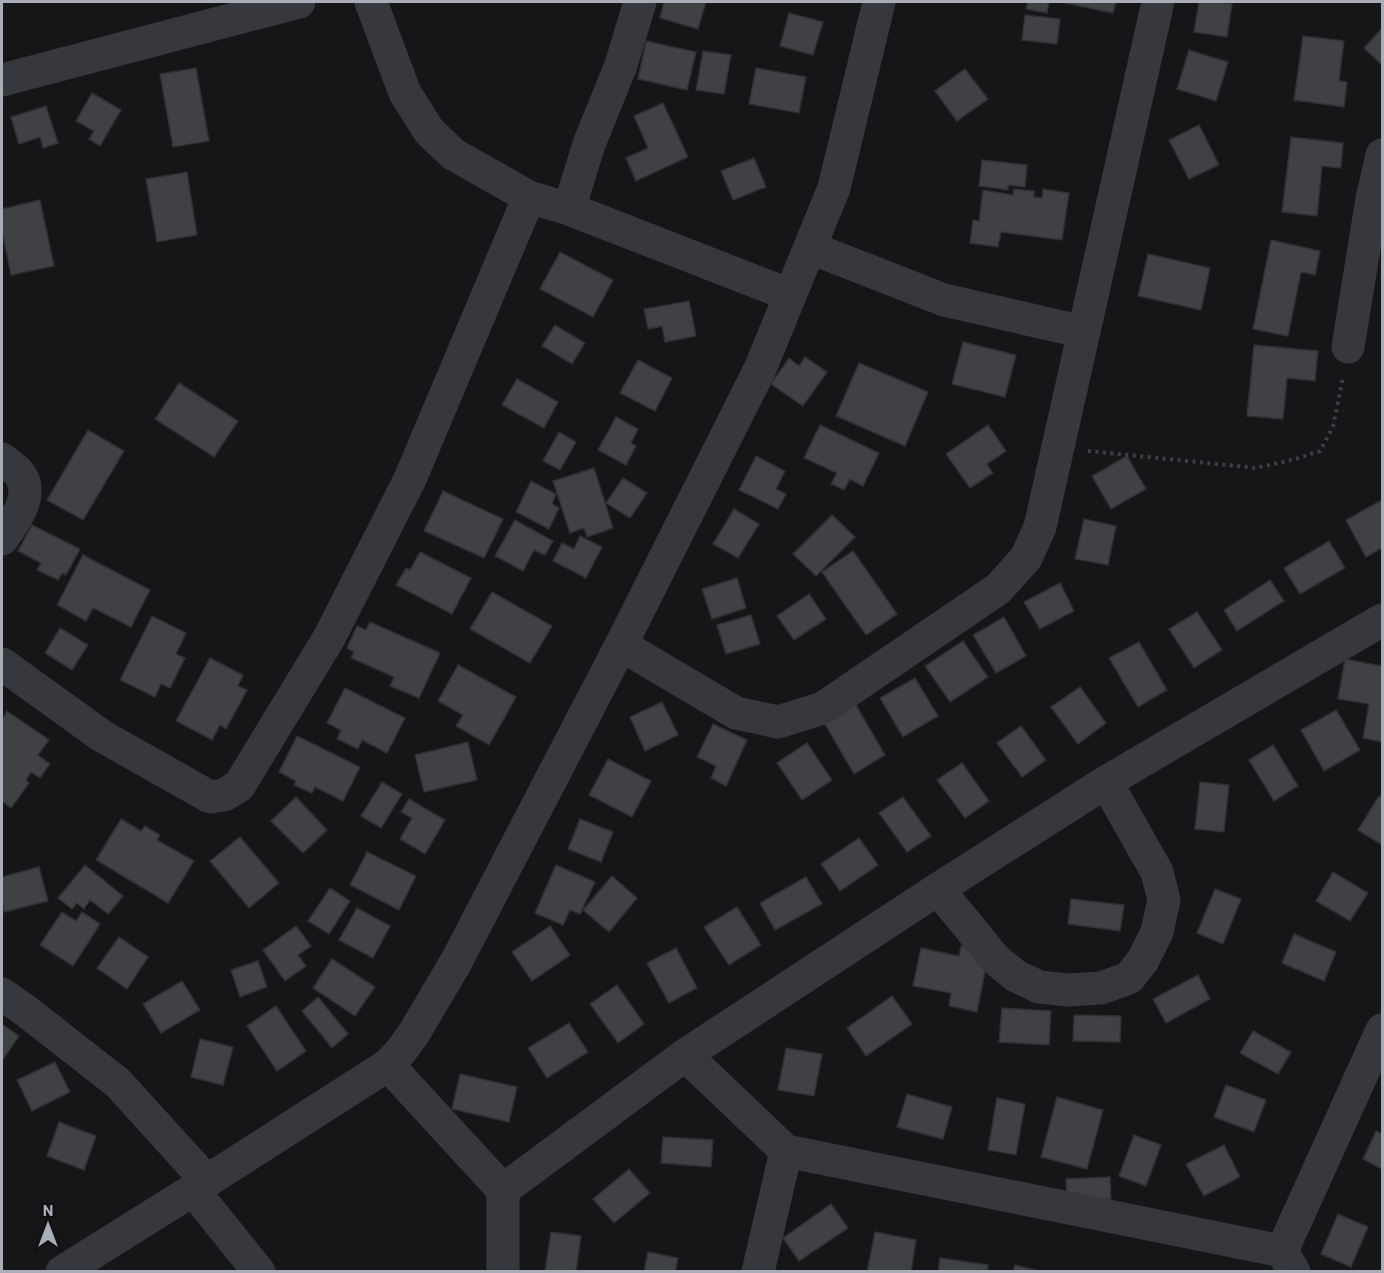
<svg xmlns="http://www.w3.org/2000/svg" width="1384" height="1273" viewBox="0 0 1384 1273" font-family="Barlow,sans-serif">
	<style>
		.building { fill: #404145; stroke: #303034; stroke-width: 1.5 }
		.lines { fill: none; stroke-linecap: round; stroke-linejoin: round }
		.path { stroke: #3d3f44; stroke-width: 4; stroke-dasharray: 3 4.5; stroke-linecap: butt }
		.minor { stroke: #37383d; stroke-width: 33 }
	</style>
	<rect width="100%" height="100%" fill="#161618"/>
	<g class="building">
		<polygon points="664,2 706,2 698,29 660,18"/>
		<polygon points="1028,2 1049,2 1047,13 1026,9"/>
		<polygon points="1060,2 1116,2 1113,13"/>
		<polygon points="1199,2 1219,2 1232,4 1227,37 1194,32"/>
		<polygon points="789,13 823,22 813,55 780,46"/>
		<polygon points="1025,15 1060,19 1057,44 1022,40"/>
		<polygon points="1382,28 1382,65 1364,48"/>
		<polygon points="1303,36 1344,41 1339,81 1347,82 1344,107 1294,100"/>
		<polygon points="646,41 696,52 687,90 638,79"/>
		<polygon points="1189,50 1228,62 1216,101 1177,89"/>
		<polygon points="703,51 731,55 724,94 696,90"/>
		<polygon points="196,68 209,141 173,147 160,74"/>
		<polygon points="756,68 806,77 799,113 749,104"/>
		<polygon points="965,69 988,99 957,121 935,91"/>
		<polygon points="92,93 121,110 100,146 89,139 94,131 76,121"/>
		<polygon points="663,103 688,157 636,181 626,158 648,148 634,116"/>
		<polygon points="46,106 58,143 43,148 40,137 19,144 11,117"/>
		<polygon points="1199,125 1219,165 1189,179 1169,140"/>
		<polygon points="1291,137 1343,143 1341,168 1322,166 1317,216 1282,212"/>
		<polygon points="754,158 766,187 733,200 721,171"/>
		<polygon points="982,160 1027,165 1025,187 1008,185 1008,190 979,186"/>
		<polygon points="187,172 197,235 157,242 146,179"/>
		<polygon points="1014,189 1034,191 1034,197 1042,198 1043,189 1069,193 1062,240 1001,232 998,247 970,243 973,220 979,221 983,190 1013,195"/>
		<polygon points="40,200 54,266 11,275 2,231 2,209"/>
		<polygon points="1271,240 1320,251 1315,275 1301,272 1288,336 1253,329"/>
		<polygon points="560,252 613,280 593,317 540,289"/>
		<polygon points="1148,254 1210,268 1201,310 1138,296"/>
		<polygon points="689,301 696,336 665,342 662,326 648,329 644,309"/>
		<polygon points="555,325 585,343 572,364 542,346"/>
		<polygon points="963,342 1016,355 1005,397 952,384"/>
		<polygon points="1254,345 1318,351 1315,381 1287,378 1283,419 1247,416"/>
		<polygon points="805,357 827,372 803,406 771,384 789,358 799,366"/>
		<polygon points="638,360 672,378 655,411 620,393"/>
		<polygon points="859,363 928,392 905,446 836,416"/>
		<polygon points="517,379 558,402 544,428 502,405"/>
		<polygon points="179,383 238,421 214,457 155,419"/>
		<polygon points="616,417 638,429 631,443 636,446 626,465 598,450"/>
		<polygon points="820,425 879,453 863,486 850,479 844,490 831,484 837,473 804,458"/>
		<polygon points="988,425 1006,451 987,464 993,473 970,488 946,454"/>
		<polygon points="88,430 124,451 83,520 47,500"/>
		<polygon points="559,432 576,442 560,470 543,461"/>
		<polygon points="756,456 785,471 776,489 786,494 778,509 739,490"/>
		<polygon points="1127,456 1146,489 1111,509 1092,476"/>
		<polygon points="594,468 613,528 587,537 584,528 570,533 553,481"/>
		<polygon points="623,478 647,493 630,518 606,503"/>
		<polygon points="531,481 556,494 552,504 559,508 549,529 516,512"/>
		<polygon points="443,491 503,519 484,558 424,531"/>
		<polygon points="1382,500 1382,548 1366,557 1346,520"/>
		<polygon points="734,509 759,524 738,558 713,544"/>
		<polygon points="832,515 855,537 816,576 793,554"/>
		<polygon points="1084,519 1116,526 1108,565 1075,559"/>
		<polygon points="515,520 553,541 545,555 534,550 523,571 495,556"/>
		<polygon points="32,525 80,549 66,575 62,573 58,580 37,570 41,563 18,551"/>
		<polygon points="580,536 602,547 586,578 553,561 562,543 574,549"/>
		<polygon points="1329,541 1345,568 1300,594 1284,568"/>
		<polygon points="853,551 897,614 866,635 822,572"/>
		<polygon points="420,552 471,578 452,614 396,585 406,568 410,570"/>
		<polygon points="83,555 150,590 131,627 93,608 86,621 57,605"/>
		<polygon points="737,578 746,608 712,619 702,589"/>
		<polygon points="1270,580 1284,601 1237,631 1224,610"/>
		<polygon points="1060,583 1074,611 1040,629 1024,602"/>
		<polygon points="492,592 552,626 530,663 470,629"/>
		<polygon points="809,594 826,619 794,640 777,616"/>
		<polygon points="1197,612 1222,650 1194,668 1169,629"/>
		<polygon points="751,615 760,644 726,654 717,625"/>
		<polygon points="152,616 186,633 176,654 185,658 170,688 161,684 155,697 120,680"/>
		<polygon points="1004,617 1026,656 996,673 973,635"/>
		<polygon points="370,622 440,653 419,698 390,686 394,677 351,658 354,652 347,648 357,626 366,630"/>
		<polygon points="60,628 88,645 72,670 45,653"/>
		<polygon points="963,641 988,677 950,702 925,666"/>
		<polygon points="1139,642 1167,690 1138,707 1109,658"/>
		<polygon points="210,658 243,675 238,686 247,690 226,729 220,725 212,740 176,721"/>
		<polygon points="1345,659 1382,666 1382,742 1363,738 1369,704 1338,699"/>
		<polygon points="458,665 516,697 489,745 456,726 463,715 438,701"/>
		<polygon points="915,678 938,716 903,737 880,698"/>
		<polygon points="1080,687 1106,723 1078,744 1051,707"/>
		<polygon points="345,688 405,718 387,753 362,740 358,749 337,739 341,730 327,723"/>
		<polygon points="853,700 885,755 854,774 822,719"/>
		<polygon points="662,702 678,735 645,751 630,717"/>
		<polygon points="1336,710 1360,750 1324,771 1301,730"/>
		<polygon points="7,711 49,740 38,755 50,764 40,778 31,772 26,780 29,783 11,808 2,801 2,720"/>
		<polygon points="713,724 747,740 726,786 711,778 716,766 697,757"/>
		<polygon points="1021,726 1046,760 1022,777 997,743"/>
		<polygon points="297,736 360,767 343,801 315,787 312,793 294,785 296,781 279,772"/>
		<polygon points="468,742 477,780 424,792 415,755"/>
		<polygon points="807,743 832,780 802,800 777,763"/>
		<polygon points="1273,745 1298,786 1274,801 1249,760"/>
		<polygon points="608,759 651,781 632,817 589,795"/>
		<polygon points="962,763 989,801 965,818 937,780"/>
		<polygon points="382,782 402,794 381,828 361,816"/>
		<polygon points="1200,782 1229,785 1224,832 1195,829"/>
		<polygon points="1379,796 1382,797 1382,845 1358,830"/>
		<polygon points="296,797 327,830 303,853 271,821"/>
		<polygon points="903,797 931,836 907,852 879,813"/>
		<polygon points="409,799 445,820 425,854 400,839 412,818 401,812"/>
		<polygon points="121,819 141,831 145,826 160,835 157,840 194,861 168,903 96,860"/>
		<polygon points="580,819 613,832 601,862 568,849"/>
		<polygon points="240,837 279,883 249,908 210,861"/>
		<polygon points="859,838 878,865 840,891 821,864"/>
		<polygon points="367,852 416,876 399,910 350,885"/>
		<polygon points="85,865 123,896 108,914 90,900 84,909 77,903 72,909 58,898"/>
		<polygon points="556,865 595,882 580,914 570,910 563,925 535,913"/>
		<polygon points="39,867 48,901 4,912 2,901 2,877"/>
		<polygon points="1333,872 1368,893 1350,921 1316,901"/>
		<polygon points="612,876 637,898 609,932 583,910"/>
		<polygon points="806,877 822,904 775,930 760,903"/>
		<polygon points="330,888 350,901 329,934 308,921"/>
		<polygon points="1215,889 1241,899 1223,944 1197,933"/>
		<polygon points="1071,899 1124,905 1120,931 1068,924"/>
		<polygon points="737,907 761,945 729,965 704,927"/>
		<polygon points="357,908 390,926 373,958 339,940"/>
		<polygon points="62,912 76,921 82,912 100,924 73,966 40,945"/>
		<polygon points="296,926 311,946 298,955 306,966 285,981 263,950"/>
		<polygon points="550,926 570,955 532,981 512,952"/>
		<polygon points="1294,934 1336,952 1324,981 1282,963"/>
		<polygon points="119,937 148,957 127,989 97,968"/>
		<polygon points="961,946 989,951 977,1012 949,1006 951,993 913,986 921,948 959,956"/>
		<polygon points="676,948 697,988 669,1003 647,963"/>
		<polygon points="332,959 375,987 355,1016 313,988"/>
		<polygon points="258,961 267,987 240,997 231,970"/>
		<polygon points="1198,975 1210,999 1166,1023 1153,999"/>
		<polygon points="182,981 200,1010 161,1033 143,1004"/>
		<polygon points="617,985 644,1024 618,1043 590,1004"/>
		<polygon points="892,996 912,1024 866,1056 847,1028"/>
		<polygon points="318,997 348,1034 332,1048 302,1011"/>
		<polygon points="276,1006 306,1051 277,1071 247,1026"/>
		<polygon points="1002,1008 1051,1011 1049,1045 999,1042"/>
		<polygon points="1074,1015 1121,1016 1120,1042 1073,1041"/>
		<polygon points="569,1023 588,1052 547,1078 528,1048"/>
		<polygon points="2,1024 19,1036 2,1061"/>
		<polygon points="1253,1031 1291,1052 1278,1074 1240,1053"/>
		<polygon points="200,1039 233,1047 223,1085 191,1077"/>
		<polygon points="786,1048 822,1054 814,1096 778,1090"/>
		<polygon points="55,1062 70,1092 32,1111 17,1080"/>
		<polygon points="460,1074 517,1087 509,1122 452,1109"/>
		<polygon points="1226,1085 1266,1100 1254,1132 1214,1117"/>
		<polygon points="907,1094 952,1107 943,1139 897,1127"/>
		<polygon points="1057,1097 1103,1110 1087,1169 1041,1157"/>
		<polygon points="997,1098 1025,1104 1016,1155 988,1150"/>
		<polygon points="59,1122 96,1136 84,1170 47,1156"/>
		<polygon points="1376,1131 1382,1134 1382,1169 1363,1159"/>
		<polygon points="1134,1135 1161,1145 1146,1186 1119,1176"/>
		<polygon points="663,1137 713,1140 711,1167 661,1163"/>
		<polygon points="1224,1145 1240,1177 1204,1196 1186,1164"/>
		<polygon points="629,1169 650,1193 614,1223 593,1199"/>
		<polygon points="1110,1177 1111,1199 1067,1201 1066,1179"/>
		<polygon points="831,1204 848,1228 799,1261 783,1238"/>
		<polygon points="1338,1214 1368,1227 1351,1267 1321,1254"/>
		<polygon points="551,1232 581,1236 576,1272 545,1272"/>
		<polygon points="875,1232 916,1240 911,1272 867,1272"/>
		<polygon points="648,1252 678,1258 675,1272 644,1272"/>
		<polygon points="940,1258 988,1265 987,1272 938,1272"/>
		<polygon points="1015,1265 1043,1272 1013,1272"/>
	</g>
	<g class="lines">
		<polyline class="path" points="1088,451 1256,468 1296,459 1320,451 1333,427 1343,377"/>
		<g class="minor">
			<polyline points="371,2 405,93 429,131 453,154 529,197 569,209 790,295"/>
			<polyline points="2,80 299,2"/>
			<polyline points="569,209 589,144 621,65 640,2"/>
			<polyline points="811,248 944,300 1084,332"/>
			<polyline points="1348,347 1372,199 1382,155"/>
			<path d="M2,459C6,463 12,466 17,471C37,492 15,521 2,539"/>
			<polyline points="621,645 736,713 778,722 823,708 998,589 1026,558 1040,527 1158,2"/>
			<polyline points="2,664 102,736 210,797 224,795 239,786 329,638 410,479 529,197"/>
			<polyline points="938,889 995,959 1016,976 1039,987 1069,990 1101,988 1129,978 1143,960 1157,932 1164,900 1157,872 1106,782"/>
			<polyline points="2,994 26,1011 118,1083 207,1181"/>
			<polyline points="685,1055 786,1151 1282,1251 1294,1272"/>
			<polyline points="388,1065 503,1190 685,1055 938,889 1106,782 1382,620"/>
			<polyline points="193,1190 259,1272"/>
			<polyline points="503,1190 503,1272"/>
			<polyline points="1282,1251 1382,1030"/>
			<polyline points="62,1272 193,1190 388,1065 401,1051 414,1033 456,962 621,645 760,369 834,188 879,2"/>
			<polyline points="758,1272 786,1151"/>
		</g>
	</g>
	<rect width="1384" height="1273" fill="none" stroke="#a8adb8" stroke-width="6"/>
	<g transform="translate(48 1225)" stroke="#111113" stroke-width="4.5" paint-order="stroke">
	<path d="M0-4.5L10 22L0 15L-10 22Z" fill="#a8adb8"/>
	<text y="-9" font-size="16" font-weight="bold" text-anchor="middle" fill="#a8adb8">N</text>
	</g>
</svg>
